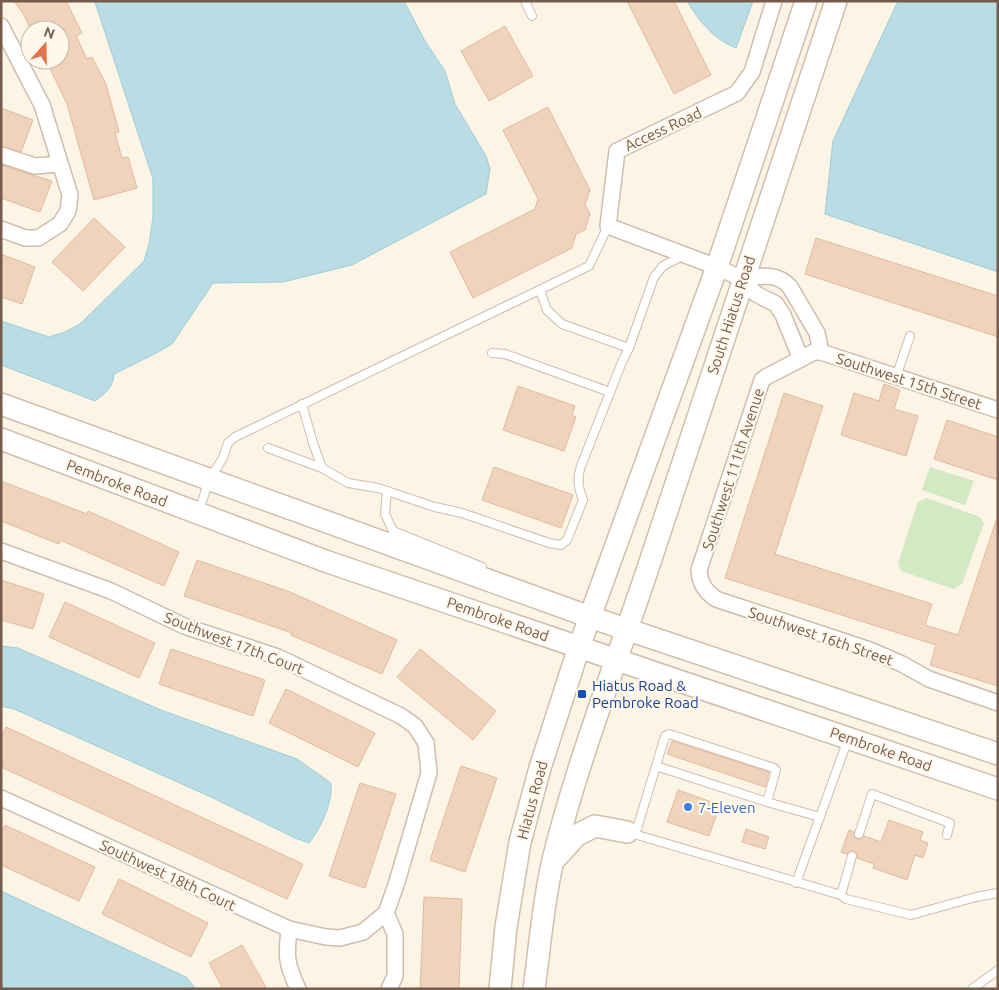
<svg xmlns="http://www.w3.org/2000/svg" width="999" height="990" viewBox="0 0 999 990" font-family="Ubuntu,sans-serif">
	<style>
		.green { fill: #d2e9c4 }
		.water { fill: #badde5; stroke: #a0ccd6 }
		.building { fill: #f0d3bd; stroke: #e3ba9e }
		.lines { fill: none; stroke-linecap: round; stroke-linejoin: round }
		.lane-casing { stroke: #cfbeaf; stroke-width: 10 }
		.street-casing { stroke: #cfbeaf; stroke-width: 18 }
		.secondary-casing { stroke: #d2beac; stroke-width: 24 }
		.lane { stroke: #fff; stroke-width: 8 }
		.street { stroke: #fff; stroke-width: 15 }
		.secondary { stroke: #fff; stroke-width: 21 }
		.transit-dot { fill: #1a4fb4; stroke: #fff8eb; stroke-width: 2 }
		.shop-dot { fill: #3f7fe0; stroke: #fff8eb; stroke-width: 2 }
		.labels { text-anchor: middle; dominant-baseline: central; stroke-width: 4.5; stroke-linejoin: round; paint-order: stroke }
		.street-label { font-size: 15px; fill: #745b4b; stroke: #fff8eb }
		.transit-label { font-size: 15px; fill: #164399; stroke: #fff8eb; text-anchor: start }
		.shop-label { font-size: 15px; fill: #366cbe; stroke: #fff8eb; text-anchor: start }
	</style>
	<rect width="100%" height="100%" fill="#fcf4e5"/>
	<g class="green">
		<polygon points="930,467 974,481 965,505 922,490"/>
		<polygon points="927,498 980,517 984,523 962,584 954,589 901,571 898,563 918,502"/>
	</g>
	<g class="water">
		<path d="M93,1H404L425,41L445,71L455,104L486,156L490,169L486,194L352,265L283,282L213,283L172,344L160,351L114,374C113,387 106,393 95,401L1,365V321L49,337L65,332L80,324L144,261L149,244L153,217V179L96,5Z"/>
		<path d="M687,1H753L736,48C713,39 699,21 687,1Z"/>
		<polygon points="898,1 998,1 998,272 825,214 833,141"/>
		<path d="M1,646L18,648L161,710L297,759L331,783C333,802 321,828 309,843L295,838L211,797L14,709L1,706Z"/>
		<polygon points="1,891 186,977 196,989 1,989"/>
	</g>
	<g class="building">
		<polygon points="14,1 66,1 82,33 76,36 87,59 92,57 106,84 119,132 115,133 122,158 128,157 137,188 94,200 67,104 46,60 60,60 60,30 31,30 24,15"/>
		<polygon points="627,1 674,1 711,75 674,94"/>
		<polygon points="505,26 533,76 489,101 461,51"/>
		<polygon points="548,107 590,190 585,205 590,214 585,230 576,234 572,248 473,298 450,252 535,209 538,199 503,130"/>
		<polygon points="1,108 33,120 21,152 1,146"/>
		<polygon points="1,165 52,181 40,212 1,198"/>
		<polygon points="94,218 125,247 83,291 52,262"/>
		<polygon points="816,238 998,296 998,337 805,274"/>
		<polygon points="1,254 35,267 22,304 1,297"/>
		<polygon points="884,384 900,390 894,409 918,416 906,456 841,435 854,393 879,401"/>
		<polygon points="518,386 575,406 572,415 576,417 564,451 503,430"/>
		<polygon points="784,393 823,406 775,554 932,604 925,625 958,635 996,521 998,522 998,686 930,665 936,645 725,578"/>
		<polygon points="947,420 998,437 998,480 934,459"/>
		<polygon points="494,467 573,495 561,528 482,500"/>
		<polygon points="1,481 87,514 88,511 179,552 164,586 60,540 59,544 1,521"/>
		<polygon points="197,560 290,592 397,640 382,674 291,635 292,633 184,596"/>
		<polygon points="1,580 44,594 33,629 1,620"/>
		<polygon points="65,602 155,643 139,678 49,637"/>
		<polygon points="171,649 265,680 253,716 159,684"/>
		<polygon points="420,649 496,711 473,740 397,677"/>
		<polygon points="286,689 375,733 358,767 269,723"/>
		<polygon points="6,727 303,864 287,899 1,767 1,738"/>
		<polygon points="672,741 769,772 765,787 667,754"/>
		<polygon points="461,766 497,778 465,872 430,860"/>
		<polygon points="360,783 396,794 365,888 329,876"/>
		<polygon points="678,790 720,805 709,836 667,822"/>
		<polygon points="889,820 923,832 920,840 928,843 923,858 915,855 907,880 873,868 874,864 857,858 857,854 854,851 850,851 847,854 841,852 849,830 854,832 854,836 857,839 861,839 864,836 881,842"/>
		<polygon points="5,825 95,867 79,901 1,865 1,832"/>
		<polygon points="746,829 769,837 765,849 742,842"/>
		<polygon points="119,879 208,923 191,957 102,914"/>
		<polygon points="424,897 462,899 459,989 420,989"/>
		<polygon points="242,945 267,989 223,989 209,963"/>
	</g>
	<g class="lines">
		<g class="lane-casing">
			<g id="lane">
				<polyline points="525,1 532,16"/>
				<polyline points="540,290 547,310 562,324 629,348"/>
				<polyline points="492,353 505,354 610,392"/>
				<polyline points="896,377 910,336"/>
				<polyline points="302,404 313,443 322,468"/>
				<path d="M268,448L322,468L348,483L378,488L435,507L462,513L549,543L561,545L567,540L583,500C578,487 577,478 581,466L622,362L629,348L654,277L663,266L682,256"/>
				<polyline points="387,491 385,514 393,531 482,567"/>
				<polyline points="199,511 209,480 223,458 228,443 235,437 589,266 608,226"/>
				<polyline points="656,766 665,736 669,734 774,768 776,770 767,802"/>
				<polyline points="627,832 841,895 846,899 911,915 976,897 998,893"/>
				<polyline points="859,834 872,794 950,823 947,835"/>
				<polyline points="635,835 656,766 767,802 820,817"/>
				<polyline points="796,883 848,739"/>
				<polyline points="841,895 852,856"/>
				<polyline points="972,989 998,970"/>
			</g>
		</g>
		<g class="street-casing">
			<g id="street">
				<polyline points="774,1 752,72 737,93 617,151 608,226 717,267 742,279 756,294 776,304 783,315 801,359"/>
				<polyline points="1,26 42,105 70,195 68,211 60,224 38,238 25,238 1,229"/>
				<polyline points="1,155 35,166 60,164"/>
				<path d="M742,279C761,276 777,272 790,287L817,333L821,352"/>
				<path d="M998,410L821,352H814L766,377L762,380L760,386L699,570C700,584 705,591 716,599L870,650L902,664L929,679L998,703"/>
				<polyline points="1,551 111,591 184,626 278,657 401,716 415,726 426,743 429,773 396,885 386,913 363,932 340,938 326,937 289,929 1,798"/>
				<polyline points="386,913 395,934 395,976 389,989"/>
				<path d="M289,929C286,958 286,962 298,989"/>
			</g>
		</g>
		<g class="secondary-casing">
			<g id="secondary">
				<polyline points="1,404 590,617 998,754"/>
				<polyline points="1,439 328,562 998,789"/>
				<polyline points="556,858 577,835 595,826 627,832"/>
				<polyline points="500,989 506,927 520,842 540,768 579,647 717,267 806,1"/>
				<path d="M534,989C540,946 543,902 553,860C578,758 618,659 651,559C712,373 773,187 836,1"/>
			</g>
		</g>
		<use href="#lane" class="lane"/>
		<use href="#street" class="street"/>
		<use href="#secondary" class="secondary"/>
	</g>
	<rect class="transit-dot" x="577" y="689" width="10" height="10" rx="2.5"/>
	<circle class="shop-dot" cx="688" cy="807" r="5"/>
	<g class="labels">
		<g class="street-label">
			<text transform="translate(663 129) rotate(-25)">Access Road</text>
			<text transform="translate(731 315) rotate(-72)">South Hiatus Road</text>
			<text transform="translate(909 381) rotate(18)">Southwest 15th Street</text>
			<text transform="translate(733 469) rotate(-72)">Southwest 111th Avenue</text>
			<text transform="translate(117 483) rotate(21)">Pembroke Road</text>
			<text transform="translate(498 619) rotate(19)">Pembroke Road</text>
			<text transform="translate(821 636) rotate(19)">Southwest 16th Street</text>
			<text transform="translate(234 643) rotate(21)">Southwest 17th Court</text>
			<text transform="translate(881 749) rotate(19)">Pembroke Road</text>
			<text transform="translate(532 800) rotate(-75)">Hiatus Road</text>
			<text transform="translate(168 875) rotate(25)">Southwest 18th Court</text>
		</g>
		<g class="transit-label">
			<text x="592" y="685">Hiatus Road &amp;<tspan x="592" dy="17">Pembroke Road</tspan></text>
		</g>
		<g class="shop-label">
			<text x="698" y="807">7-Eleven</text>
		</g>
	</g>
	<rect width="999" height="990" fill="none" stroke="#745b4b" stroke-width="5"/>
	<g transform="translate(45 45) rotate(20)"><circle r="24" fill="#fff8eb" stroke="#c7b9ab"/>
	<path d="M0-4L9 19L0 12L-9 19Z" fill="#e2734d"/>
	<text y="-8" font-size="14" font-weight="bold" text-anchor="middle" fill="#745b4b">N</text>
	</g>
</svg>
